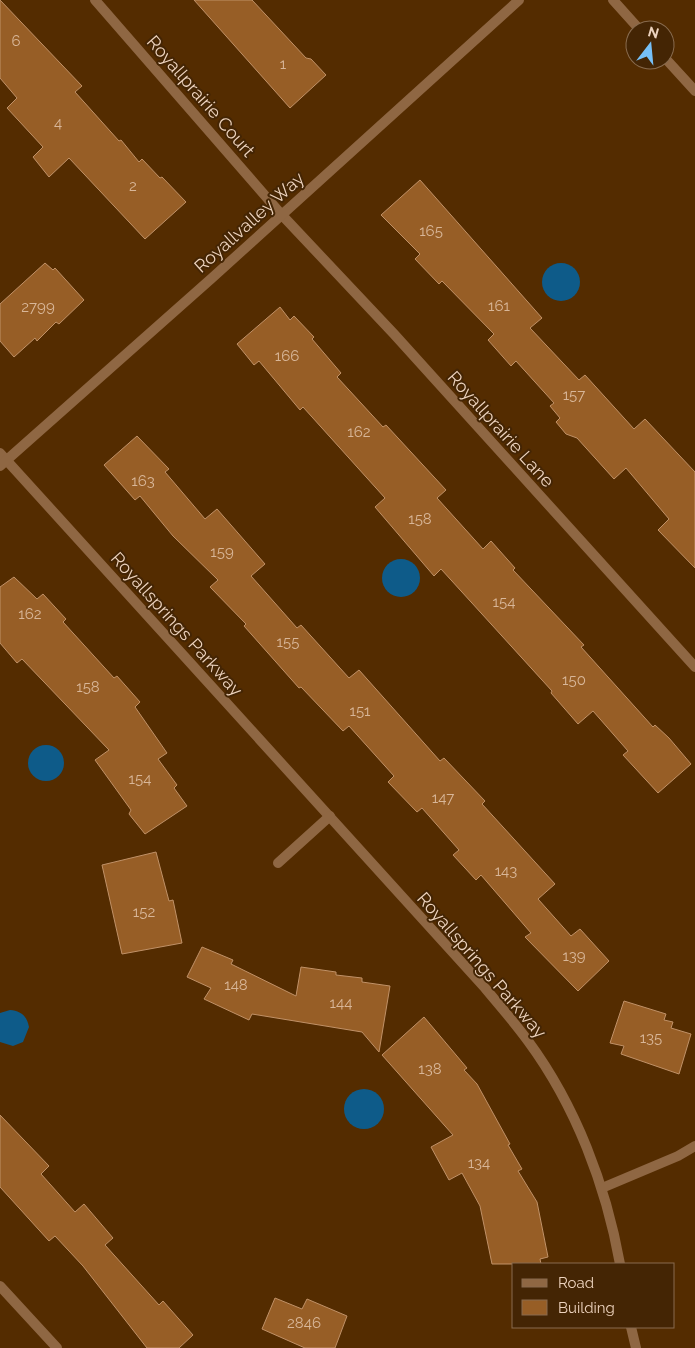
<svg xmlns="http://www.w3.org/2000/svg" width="695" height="1348" viewBox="0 0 695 1348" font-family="Raleway,sans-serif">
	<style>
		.water { fill: #0e5b89 }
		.building { fill: #975e26; stroke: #c09167 }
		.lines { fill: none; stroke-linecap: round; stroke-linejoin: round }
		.minor { stroke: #8f6743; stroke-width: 10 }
		.labels { text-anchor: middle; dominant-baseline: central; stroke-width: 4; stroke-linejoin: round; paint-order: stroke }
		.number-label { font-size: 15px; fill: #d8b698 }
		.street-label { font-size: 18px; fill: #edd3be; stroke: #442504 }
	</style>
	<rect width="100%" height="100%" fill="#542c00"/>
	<g class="water">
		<circle cx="561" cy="282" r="19"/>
		<circle cx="401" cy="578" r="19"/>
		<circle cx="46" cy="763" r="18"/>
		<path d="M10,1010C21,1011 27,1016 29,1027L23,1042L13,1046L0,1042V1013Z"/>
		<circle cx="364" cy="1109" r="20"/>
	</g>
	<g class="building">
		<polygon points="0,0 82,86 75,92 119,141 121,140 139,162 142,159 160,178 162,177 186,202 145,239 69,158 49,177 33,157 43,147 7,108 17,98 0,78"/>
		<polygon points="194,0 252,0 306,58 311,59 326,75 290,108"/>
		<polygon points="420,180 542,318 530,328 579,380 585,375 634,429 645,419 695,472 695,568 658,530 669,519 626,468 614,479 577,438 566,434 556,422 560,418 550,406 554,403 516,361 511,366 488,340 494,334 442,281 439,284 415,259 420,254 381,215"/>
		<polygon points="45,263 53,270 55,268 84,300 59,324 56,322 37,341 35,338 14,357 0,341 0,304"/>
		<polygon points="280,307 290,320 294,316 314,337 312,339 341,373 337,377 383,427 386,425 446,490 437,498 483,549 491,541 515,568 513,570 584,645 581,647 653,727 655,725 669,738 691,764 658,793 623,755 628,751 593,711 578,724 551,693 552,691 441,569 434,576 375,507 385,498 303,407 300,410 259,361 254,365 237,344"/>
		<polygon points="137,436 169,469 165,472 205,519 217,509 265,564 251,576 297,628 301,625 349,678 359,670 440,761 444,758 485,801 482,804 555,884 538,899 571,936 580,929 609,961 578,991 525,937 531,933 481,875 476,880 453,855 459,850 422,808 417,812 388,782 394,776 349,726 343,731 301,687 299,688 244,626 246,624 210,587 218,580 173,536 140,496 135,500 104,465"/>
		<polygon points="14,577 37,599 43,594 66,619 63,622 114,678 117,676 140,702 135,707 167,753 158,759 177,785 174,788 187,806 145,834 129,814 131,810 95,760 109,750 22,659 17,663 0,643 0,587"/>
		<polygon points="156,852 169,901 173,900 182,943 122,954 102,865"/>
		<polygon points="202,947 233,960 231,964 296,996 301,967 336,972 336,975 362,978 362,982 390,986 379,1052 362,1032 252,1014 249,1020 204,999 211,988 187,977"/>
		<polygon points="624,1001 666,1014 664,1020 673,1022 671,1028 691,1034 679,1074 621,1054 624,1046 610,1043"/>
		<polygon points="424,1017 467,1068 464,1070 477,1084 510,1144 508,1145 522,1169 518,1171 537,1202 548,1257 540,1259 541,1264 492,1264 480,1206 462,1173 449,1180 431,1147 453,1135 382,1055"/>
		<polygon points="0,1115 49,1166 41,1174 75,1212 84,1204 113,1238 105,1245 159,1305 163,1301 193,1335 179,1348 147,1348 83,1266 55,1236 49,1241 0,1187"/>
		<polygon points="275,1298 302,1309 307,1299 347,1316 335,1348 305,1348 262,1329"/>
	</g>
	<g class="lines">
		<g class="minor">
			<polyline points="95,0 281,214 394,334 695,667"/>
			<polyline points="613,0 640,30"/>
			<polyline points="665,58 695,91"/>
			<path d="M0,453L485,988C500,1006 515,1023 528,1041C576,1106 606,1186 620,1264"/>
			<polyline points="0,466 212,278 519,0"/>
			<polyline points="278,863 330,816"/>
			<polyline points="602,1188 678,1156 695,1146"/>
			<polyline points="0,1286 57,1348"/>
			<polyline points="631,1327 636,1348"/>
		</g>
	</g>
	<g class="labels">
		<g class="number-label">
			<text x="16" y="41">6</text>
			<text x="283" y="64">1</text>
			<text x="58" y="123">4</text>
			<text x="133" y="186">2</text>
			<text x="431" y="231">165</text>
			<text x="499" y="306">161</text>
			<text x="38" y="307">2799</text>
			<text x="287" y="356">166</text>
			<text x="574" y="395">157</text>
			<text x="359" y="432">162</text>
			<text x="143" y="481">163</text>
			<text x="420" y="519">158</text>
			<text x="222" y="552">159</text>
			<text x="504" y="602">154</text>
			<text x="30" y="614">162</text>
			<text x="288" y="642">155</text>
			<text x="574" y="680">150</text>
			<text x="88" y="687">158</text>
			<text x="360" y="711">151</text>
			<text x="140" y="779">154</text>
			<text x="443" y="798">147</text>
			<text x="506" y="871">143</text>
			<text x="144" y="912">152</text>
			<text x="574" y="956">139</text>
			<text x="236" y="985">148</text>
			<text x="341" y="1003">144</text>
			<text x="651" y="1038">135</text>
			<text x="430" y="1069">138</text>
			<text x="479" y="1163">134</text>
			<text x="304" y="1323">2846</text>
		</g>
		<g class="street-label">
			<text transform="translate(201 96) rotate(49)">Royallprairie Court</text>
			<text transform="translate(249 222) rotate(-42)">Royallvalley Way</text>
			<text transform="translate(501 429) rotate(48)">Royallprairie Lane</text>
			<text transform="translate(177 624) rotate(48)">Royallsprings Parkway</text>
			<text transform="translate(482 965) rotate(49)">Royallsprings Parkway</text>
		</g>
	</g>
	<rect x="512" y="1263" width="162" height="65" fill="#442504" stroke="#886b4e"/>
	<rect x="522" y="1279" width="25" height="8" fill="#8f6743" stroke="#886b4e"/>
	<text x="558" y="1288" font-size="15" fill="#edd3be">Road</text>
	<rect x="522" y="1300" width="25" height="15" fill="#975e26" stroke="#886b4e"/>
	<text x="558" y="1313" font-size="15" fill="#edd3be">Building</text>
	<g transform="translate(650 45) rotate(16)"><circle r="24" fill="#442504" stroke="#886b4e"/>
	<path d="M0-4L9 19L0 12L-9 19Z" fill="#76c0f7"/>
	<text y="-8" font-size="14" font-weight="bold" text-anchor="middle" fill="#edd3be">N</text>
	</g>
</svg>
